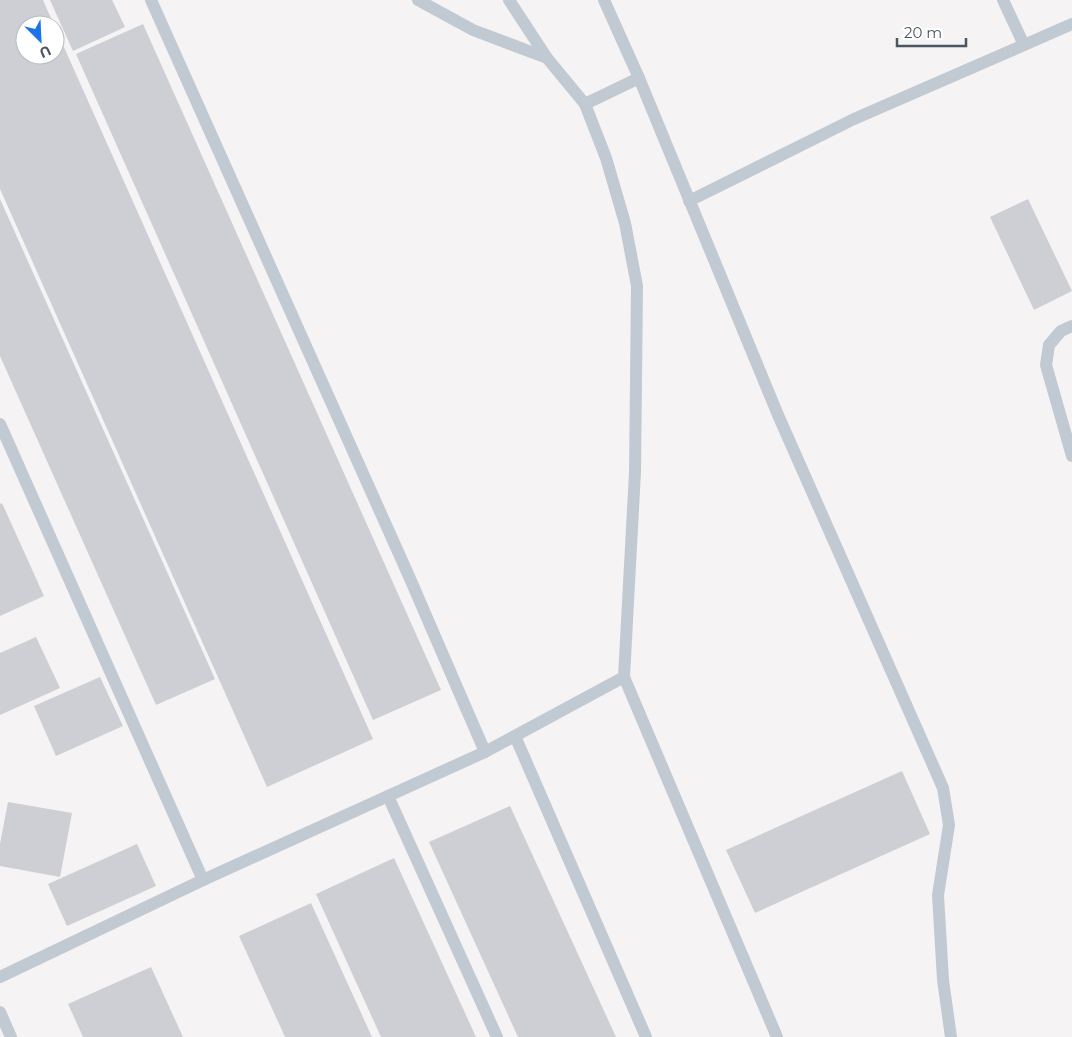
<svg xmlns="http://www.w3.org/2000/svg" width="1072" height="1037" viewBox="0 0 1072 1037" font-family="Montserrat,sans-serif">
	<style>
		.building { fill: #cdcfd5 }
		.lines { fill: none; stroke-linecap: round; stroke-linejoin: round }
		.lane { stroke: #c1cad2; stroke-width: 12 }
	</style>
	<rect width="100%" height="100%" fill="#f5f3f3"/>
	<g class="building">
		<polygon points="0,0 43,0 54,25 25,25 25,55 55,55 55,27 373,739 267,787 0,189"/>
		<polygon points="50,0 112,0 125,27 73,51"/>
		<polygon points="143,24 441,690 373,720 76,54"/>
		<polygon points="0,199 215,679 156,705 0,356"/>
		<polygon points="1028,199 1072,291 1034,310 990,217"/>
		<polygon points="2,503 44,596 0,616 0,504"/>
		<polygon points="36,637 60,688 0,715 0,653"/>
		<polygon points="100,677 123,726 56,756 34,706"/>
		<polygon points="902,771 930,834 755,913 726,850"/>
		<polygon points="8,802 72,813 60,877 0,866 0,844"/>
		<polygon points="510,806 616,1037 518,1037 429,842"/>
		<polygon points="137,844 156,886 67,926 48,884"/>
		<polygon points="394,858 476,1037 381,1037 316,894"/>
		<polygon points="311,903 372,1037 285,1037 239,936"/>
		<polygon points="151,967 183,1037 83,1037 68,1004"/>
	</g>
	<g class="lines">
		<g class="lane">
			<polyline points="151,0 408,574 485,752"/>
			<polyline points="418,0 473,30 547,58"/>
			<polyline points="509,0 547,58 585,104"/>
			<polyline points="604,0 639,78 778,415 943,788 949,825 938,895 943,980 951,1037"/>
			<polyline points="1024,45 1072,24"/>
			<polyline points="689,201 854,119 1024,45 1003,0"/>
			<polyline points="1072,326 1061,331 1049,345 1046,365 1072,456"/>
			<polyline points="0,424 203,880"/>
			<polyline points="624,677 777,1037"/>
			<polyline points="515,736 646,1037"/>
			<polyline points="388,796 497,1037"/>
			<polyline points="0,977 203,880 485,752 624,677 635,472 637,286 625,223 606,158 585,104 639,78"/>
			<polyline points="0,1012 11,1037"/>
		</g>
	</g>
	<g transform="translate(40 40) rotate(156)"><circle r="24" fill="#ffffff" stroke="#b7bbc0"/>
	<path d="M0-4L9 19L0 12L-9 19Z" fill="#1a73e8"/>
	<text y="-8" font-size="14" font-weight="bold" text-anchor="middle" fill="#4a5661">U</text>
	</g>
	<path d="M897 38v8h69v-8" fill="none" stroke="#4a5661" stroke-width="2.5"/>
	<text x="904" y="38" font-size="15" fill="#4a5661" stroke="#ffffff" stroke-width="4" paint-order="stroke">20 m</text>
</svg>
